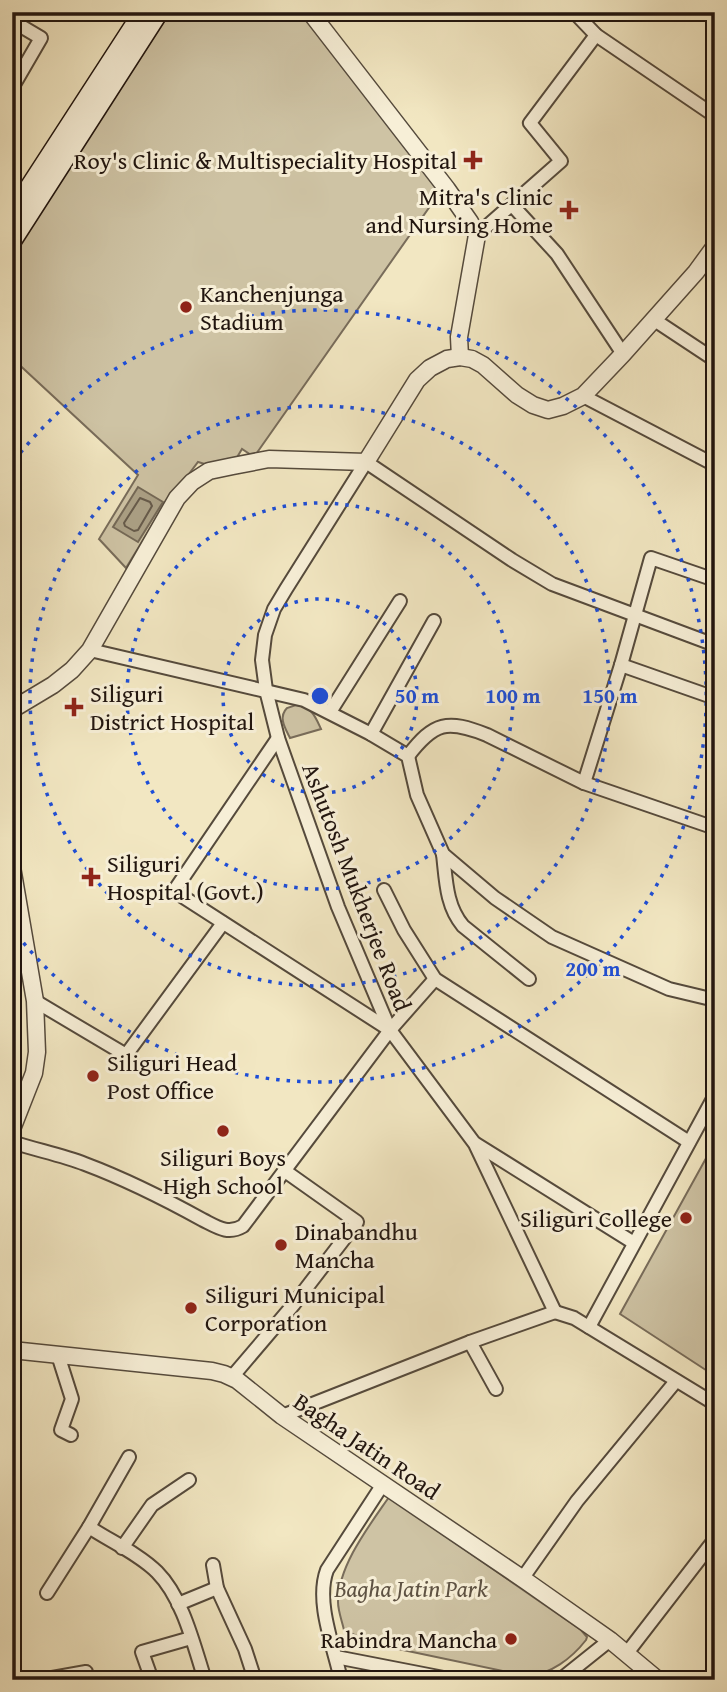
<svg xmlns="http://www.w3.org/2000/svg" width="727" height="1692" viewBox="0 0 727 1692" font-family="'Gentium Book Plus',serif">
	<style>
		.green { fill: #cec3a4; stroke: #786c5a; stroke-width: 2 }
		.water { fill: #aba085; stroke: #746856; stroke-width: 2 }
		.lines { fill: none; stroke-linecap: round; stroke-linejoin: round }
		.shore { stroke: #665a4a; stroke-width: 2 }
		.minor-casing { stroke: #554a3c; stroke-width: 16 }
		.tertiary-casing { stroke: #554a3c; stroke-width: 19 }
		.secondary-casing { stroke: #21150f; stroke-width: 21 }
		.minor { stroke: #f7efd7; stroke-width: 12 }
		.tertiary { stroke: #f7efd7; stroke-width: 16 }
		.secondary { stroke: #f7efd7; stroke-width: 18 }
		.ring { fill: none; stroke: #1d4ed8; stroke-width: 3.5; stroke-dasharray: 3.5 7 }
		.poi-dot { fill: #8f2418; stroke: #f7efd7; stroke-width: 2.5 }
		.labels { text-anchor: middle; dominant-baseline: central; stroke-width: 6; stroke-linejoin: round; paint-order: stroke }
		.poi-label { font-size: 24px; fill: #21150f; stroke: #f7efd7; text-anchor: start }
		.street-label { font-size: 24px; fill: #21150f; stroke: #f7efd7 }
		.park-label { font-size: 24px; font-style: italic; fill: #5e5243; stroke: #f7efd7 }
		.centre { fill: #1d4ed8; stroke: #f7efd7; stroke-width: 3.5 }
		.ring-label { font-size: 21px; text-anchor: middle; font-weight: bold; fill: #1d4ed8; stroke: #f7efd7; stroke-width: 6; stroke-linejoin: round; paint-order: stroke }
	</style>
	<rect width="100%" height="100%" fill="#f2e7c2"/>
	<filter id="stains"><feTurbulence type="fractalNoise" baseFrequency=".00286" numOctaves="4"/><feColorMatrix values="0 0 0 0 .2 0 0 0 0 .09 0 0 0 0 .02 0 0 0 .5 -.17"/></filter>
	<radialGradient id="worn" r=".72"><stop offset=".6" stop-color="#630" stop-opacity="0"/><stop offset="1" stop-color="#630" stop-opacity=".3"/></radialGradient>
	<g class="green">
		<polygon points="170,12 303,12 440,192 254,457 242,449 236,459 208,465 198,462 159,514 126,568 99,539 138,475 12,358 12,256"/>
		<path d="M296,705C312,707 315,716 321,729L290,738C285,728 278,717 287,708Z"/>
		<polygon points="715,1142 715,1376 620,1314"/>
		<path d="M389,1497L581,1630L587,1637L586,1640C572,1658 550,1675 527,1676L384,1646L363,1639L344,1630C342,1621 338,1611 338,1602C338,1566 369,1526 389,1497Z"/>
	</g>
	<polygon class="water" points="138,487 163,502 138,542 113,527"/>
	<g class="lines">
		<polygon class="shore" points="140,498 150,502 152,506 138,530 134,531 125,526 124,523"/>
		<g class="minor-casing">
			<g id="minor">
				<polyline points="574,12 596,35 715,116"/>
				<polyline points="12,88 41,38 14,22"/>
				<polyline points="512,205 557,254 623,354"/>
				<polyline points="477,235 561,161 530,123 596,35"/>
				<polyline points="653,319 715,360"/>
				<polyline points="583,396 715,465"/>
				<polyline points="90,650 304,700 371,734 408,756 417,795 443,854 495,898 552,937 669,989 715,1000"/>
				<polyline points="621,665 715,698"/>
				<polyline points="330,712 400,601"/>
				<polyline points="371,734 434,621"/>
				<polyline points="278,738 174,891 390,1030"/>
				<path d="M408,756C434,722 447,719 487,735L584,783L715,828"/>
				<polyline points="584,783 621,665 651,558 715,580"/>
				<path d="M443,854C446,880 446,906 463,926L529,979"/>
				<polyline points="384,890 404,930 435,979 689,1142"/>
				<polyline points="35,1001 126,1055 223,923"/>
				<path d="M12,1142C36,1150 62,1155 85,1164C125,1179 165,1199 203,1220C217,1227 228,1235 243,1226L390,1030L435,979"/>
				<polyline points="476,1144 634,1243"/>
				<polyline points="555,1312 475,1144 390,1030 338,907 278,738 266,690 262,660 265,635 274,609 286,589 366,462 512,560 552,584 715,645"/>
				<polyline points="555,1312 574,1318 715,1404"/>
				<polyline points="589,1327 715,1095"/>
				<polyline points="470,1342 496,1389"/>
				<polyline points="58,1355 72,1399 61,1430 71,1435"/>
				<polyline points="232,1377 294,1304 357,1222 285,1171"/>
				<polyline points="282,1416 470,1342 555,1312"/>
				<path d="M89,1527C110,1541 139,1554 157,1572C183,1598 194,1646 205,1680"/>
				<polyline points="122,1548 152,1505 189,1480"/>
				<polyline points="213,1565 217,1588 245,1649 255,1680"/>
				<polyline points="522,1579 577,1501 676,1381"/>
				<polyline points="47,1593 89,1527 129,1457"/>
				<polyline points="178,1604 217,1588"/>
				<polyline points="627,1653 715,1539"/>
				<polyline points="336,1657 454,1680"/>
				<polyline points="12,1678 41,1680 86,1672"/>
				<polyline points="152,1680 142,1652 191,1638"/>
				<path d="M341,1680C334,1647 315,1602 327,1570L383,1484"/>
				<polyline points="560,1680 610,1640"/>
			</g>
		</g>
		<g class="tertiary-casing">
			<g id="tertiary">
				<polyline points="310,12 447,189 470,222 477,235 459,337 460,357"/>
				<polyline points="12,708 18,706 53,685 72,670 90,650 177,498 192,482 209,471 233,466 269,459 366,462 417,380 430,368 447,359 460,357 472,359 483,365 517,395 533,405 548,410 563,406 583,396 623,354 696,272 715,246"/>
				<polyline points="12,867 35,1001 37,1052 34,1073 12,1129"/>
				<polyline points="12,1350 212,1371 224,1374 237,1380 282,1416 526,1581 610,1640 658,1680"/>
			</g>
		</g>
		<g class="secondary-casing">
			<g id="secondary">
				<polyline points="12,214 143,12"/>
				<polyline points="12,241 159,12"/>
			</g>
		</g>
		<use href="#minor" class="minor"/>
		<use href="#tertiary" class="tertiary"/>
		<use href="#secondary" class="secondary"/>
	</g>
	<g class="ring">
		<circle cx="320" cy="696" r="97"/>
		<circle cx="320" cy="696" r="193"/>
		<circle cx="320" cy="696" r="290"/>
		<path d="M14 461A386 386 0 1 1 14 931"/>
	</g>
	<g class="poi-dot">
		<path d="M469.5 149.5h7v7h7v7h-7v7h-7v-7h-7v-7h7z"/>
		<path d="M565.5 199.5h7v7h7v7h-7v7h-7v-7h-7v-7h7z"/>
		<circle cx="186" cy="307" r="7"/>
		<path d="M70.5 696.5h7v7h7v7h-7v7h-7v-7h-7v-7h7z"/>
		<path d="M87.5 866.5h7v7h7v7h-7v7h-7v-7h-7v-7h7z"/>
		<circle cx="93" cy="1076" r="7"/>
		<circle cx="223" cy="1131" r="7"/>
		<circle cx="686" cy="1218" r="7"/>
		<circle cx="281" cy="1245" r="7"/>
		<circle cx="191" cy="1308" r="7"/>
		<circle cx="511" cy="1639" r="7"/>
	</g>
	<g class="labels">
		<g class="poi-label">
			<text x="457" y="160" text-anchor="end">Roy's Clinic &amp; Multispeciality Hospital</text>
			<text x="553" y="196" text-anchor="end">Mitra's Clinic<tspan x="553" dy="28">and Nursing Home</tspan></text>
			<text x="200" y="293">Kanchenjunga<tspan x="200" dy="28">Stadium</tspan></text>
			<text x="90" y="693">Siliguri<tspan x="90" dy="28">District Hospital</tspan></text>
			<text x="107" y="863">Siliguri<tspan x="107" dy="28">Hospital (Govt.)</tspan></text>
			<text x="107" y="1062">Siliguri Head<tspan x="107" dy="28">Post Office</tspan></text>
			<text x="223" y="1157" text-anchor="middle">Siliguri Boys<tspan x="223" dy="28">High School</tspan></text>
			<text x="672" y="1218" text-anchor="end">Siliguri College</text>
			<text x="295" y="1231">Dinabandhu<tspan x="295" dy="28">Mancha</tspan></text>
			<text x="205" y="1294">Siliguri Municipal<tspan x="205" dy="28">Corporation</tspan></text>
			<text x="497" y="1639" text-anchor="end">Rabindra Mancha</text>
		</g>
		<g class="street-label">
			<text transform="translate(357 887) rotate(69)">Ashutosh Mukherjee Road</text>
			<text transform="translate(367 1446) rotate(34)">Bagha Jatin Road</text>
		</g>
		<g class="park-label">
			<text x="411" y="1588">Bagha Jatin Park</text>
		</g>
	</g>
	<circle cx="320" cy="696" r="10" class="centre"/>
	<g class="ring-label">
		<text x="417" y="703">50 m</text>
		<text x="513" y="703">100 m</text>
		<text x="610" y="703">150 m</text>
		<text x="593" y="976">200 m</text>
	</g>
	<rect width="727" height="1692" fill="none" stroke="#f2e7c2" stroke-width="42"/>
	<rect x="14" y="14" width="699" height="1664" fill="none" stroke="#21150f" stroke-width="3.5"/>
	<rect x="21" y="21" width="685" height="1650" fill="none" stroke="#21150f" stroke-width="2"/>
	<rect width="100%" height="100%" filter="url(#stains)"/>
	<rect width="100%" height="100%" fill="url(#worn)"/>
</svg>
